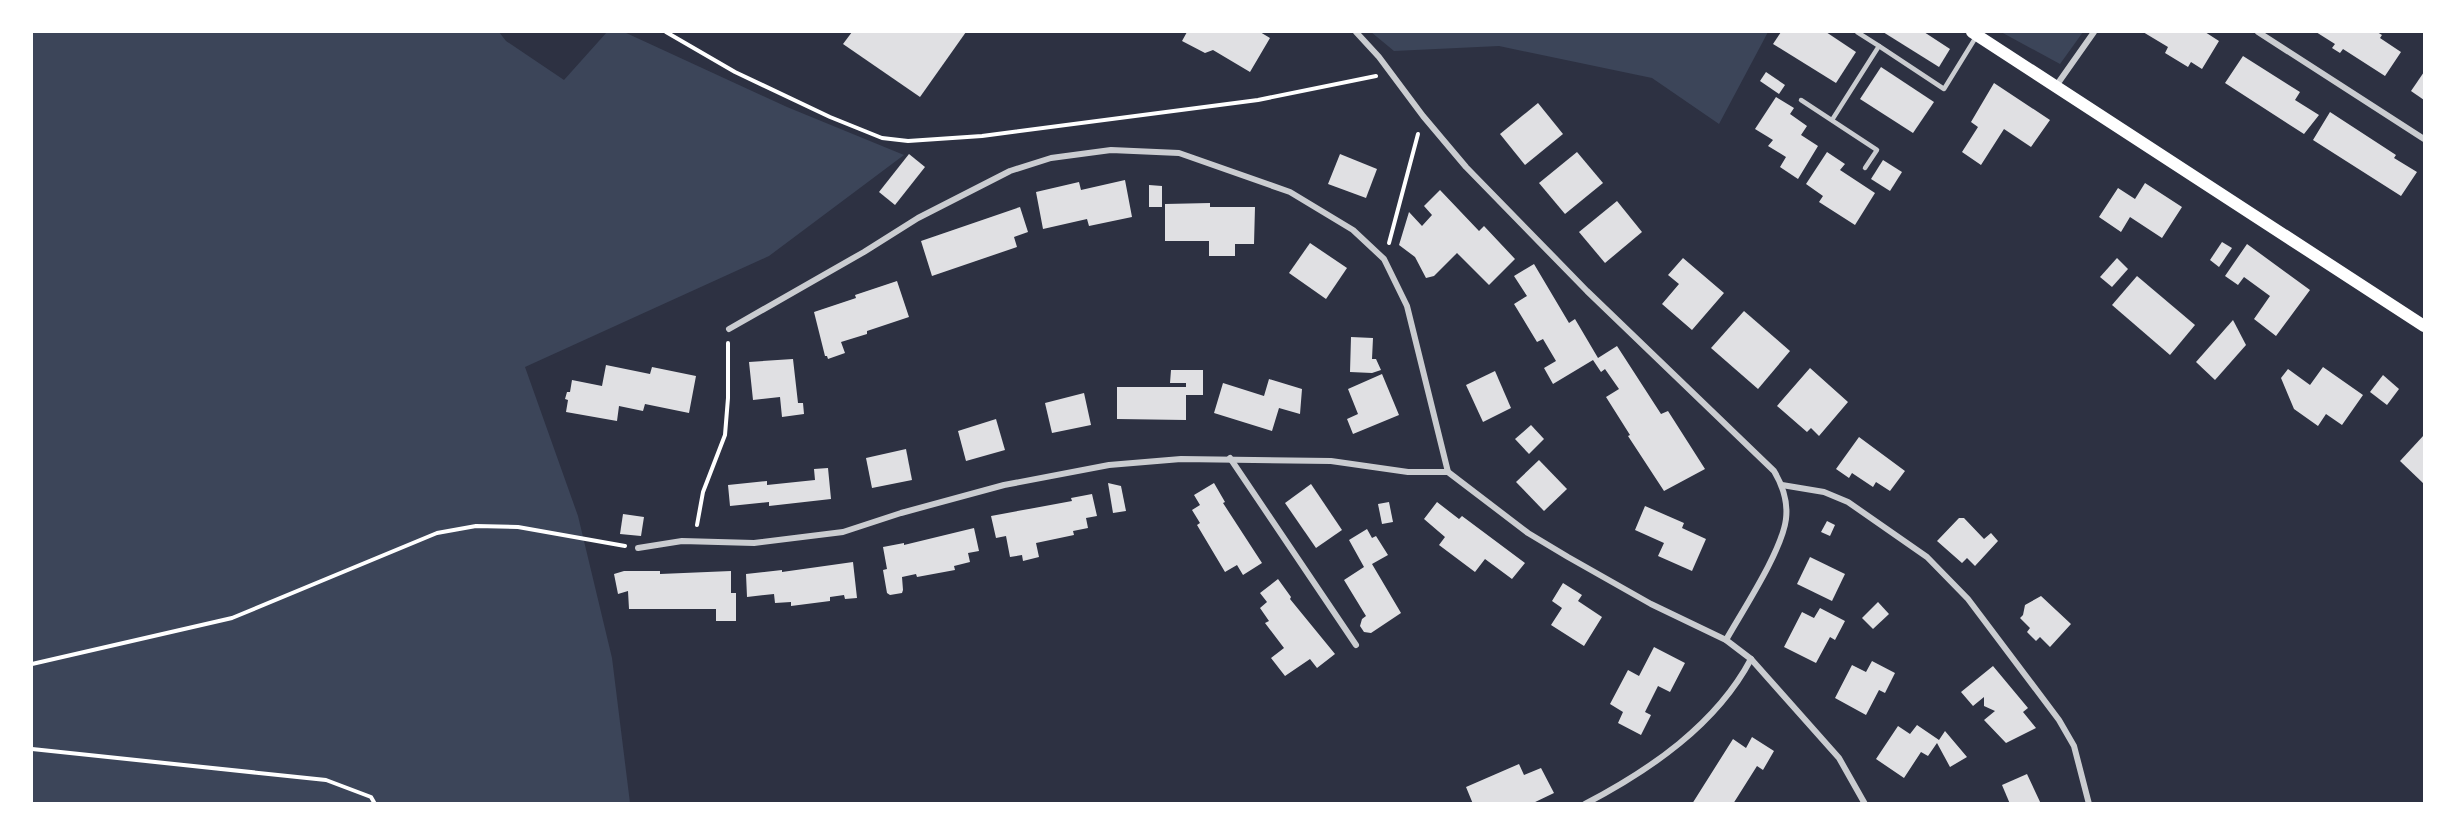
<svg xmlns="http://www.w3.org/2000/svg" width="2456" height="835" viewBox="0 0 2456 835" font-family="Cabin,sans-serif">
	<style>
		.green { fill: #3c4559 }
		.building { fill: #e0e0e3 }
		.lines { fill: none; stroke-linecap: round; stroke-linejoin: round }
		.path { stroke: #fff; stroke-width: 4 }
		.service { stroke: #caccd0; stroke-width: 4.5 }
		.minor { stroke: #caccd0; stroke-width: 6 }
		.secondary { stroke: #fff; stroke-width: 12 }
	</style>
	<rect width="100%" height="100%" fill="#2d3142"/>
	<g class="green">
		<polygon points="32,32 499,32 506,41 564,80 607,32 624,32 787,107 904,155 769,256 525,367 578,516 612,658 630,803 32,803"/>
		<polygon points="1371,32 1768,32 1719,124 1652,78 1499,46 1394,51"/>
		<polygon points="2001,32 2083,32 2060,64"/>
	</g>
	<g class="building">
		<polygon points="852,32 966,32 920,97 843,44"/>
		<polygon points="1187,32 1260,32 1270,38 1250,72 1213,50 1205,53 1182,41"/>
		<polygon points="1781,32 1826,32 1856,52 1836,83 1773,44"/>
		<polygon points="1883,32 1924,32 1950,49 1939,67"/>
		<polygon points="2143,32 2205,32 2219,41 2202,69 2191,62 2188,67 2165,53 2168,47"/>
		<polygon points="2316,32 2377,32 2382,35 2380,38 2401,52 2385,76 2343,49 2340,53 2332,48 2335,44"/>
		<polygon points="2243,56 2300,92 2295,100 2319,115 2304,134 2225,83"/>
		<polygon points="1881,67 1934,102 1913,133 1860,99"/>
		<polygon points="1766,72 1785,85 1779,94 1760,81"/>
		<polygon points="2424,72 2424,100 2411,91"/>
		<polygon points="1994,83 2050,120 2031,147 2004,129 1981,165 1962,152 1978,127 1971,122"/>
		<polygon points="1776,97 1794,108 1790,114 1807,126 1801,135 1818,146 1798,179 1780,167 1786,157 1768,146 1773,140 1755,129"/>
		<polygon points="1538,103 1563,134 1525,165 1500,134"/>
		<polygon points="2330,112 2396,155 2394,158 2417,172 2401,196 2313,140"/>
		<polygon points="1577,152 1603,183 1565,214 1539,183"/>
		<polygon points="1827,152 1845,164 1840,170 1875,193 1855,225 1819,202 1823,196 1806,184"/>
		<polygon points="909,154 925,167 895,205 879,192"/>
		<polygon points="1340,154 1377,169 1366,198 1328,184"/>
		<polygon points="1883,160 1902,172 1890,191 1871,179"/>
		<polygon points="1125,180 1132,217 1089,226 1087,219 1043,229 1036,192 1079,182 1081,190"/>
		<polygon points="2145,183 2182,207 2162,238 2130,217 2121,232 2099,217 2118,188 2135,199"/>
		<polygon points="1149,185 1162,186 1162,207 1149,207"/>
		<polygon points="1440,190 1479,231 1484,226 1515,259 1489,285 1457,253 1434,276 1426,278 1415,257 1399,245 1409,212 1422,226 1432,215 1424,206"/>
		<polygon points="1617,201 1642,232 1605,263 1579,232"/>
		<polygon points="1210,203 1210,207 1255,207 1254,244 1235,244 1235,256 1209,256 1209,241 1165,241 1165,204"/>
		<polygon points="1020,207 1028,232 1014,237 1017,247 932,276 921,241"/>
		<polygon points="2222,242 2232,248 2219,267 2210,260"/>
		<polygon points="1310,243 1347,268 1326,299 1289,273"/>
		<polygon points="2247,244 2310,290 2276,336 2254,319 2270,296 2244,277 2238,285 2225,276"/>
		<polygon points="1683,258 1724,293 1692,330 1662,304 1679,284 1668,275"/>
		<polygon points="2117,258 2128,269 2112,287 2100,277"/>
		<polygon points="1534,264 1569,323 1575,319 1598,358 1617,346 1661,414 1668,411 1705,469 1664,491 1628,436 1630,435 1606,397 1619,389 1605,369 1601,372 1593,360 1553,384 1544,368 1556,361 1543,339 1537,342 1514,304 1527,296 1514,276"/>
		<polygon points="2137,276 2195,325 2170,355 2112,305"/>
		<polygon points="897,281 909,317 867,331 867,334 841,342 845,353 828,359 827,356 825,356 814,312 856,298 855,295"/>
		<polygon points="1744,311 1790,351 1758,389 1711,348"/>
		<polygon points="2233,320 2246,345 2215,380 2196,362"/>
		<polygon points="1351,337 1373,338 1372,359 1376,359 1381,370 1372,373 1350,372"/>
		<polygon points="793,359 798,403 803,403 804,414 782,417 780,397 753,400 749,362"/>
		<polygon points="606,365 650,374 652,367 696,376 689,413 645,404 643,411 619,406 617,421 566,412 568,400 565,399 567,392 570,392 572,380 602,386"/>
		<polygon points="2323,367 2363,395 2342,425 2326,414 2318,426 2294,409 2281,378 2288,369 2310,385"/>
		<polygon points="1810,368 1848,402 1819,436 1811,428 1807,432 1777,406"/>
		<polygon points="1171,370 1203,370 1203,395 1186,395 1186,420 1117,419 1117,387 1186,387 1186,383 1170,383"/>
		<polygon points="1495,371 1511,408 1483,422 1466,385"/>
		<polygon points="1382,374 1399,415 1353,434 1347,419 1358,414 1348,389"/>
		<polygon points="2383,375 2399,389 2387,405 2370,392"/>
		<polygon points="1269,379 1302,389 1300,414 1279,408 1272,431 1214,413 1223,383 1264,396"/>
		<polygon points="1084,393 1091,425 1052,433 1045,403"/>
		<polygon points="996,419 1005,450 966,461 958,431"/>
		<polygon points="1531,425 1544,439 1529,454 1515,439"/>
		<polygon points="2424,435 2424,484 2400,461"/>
		<polygon points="1859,437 1905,471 1890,491 1876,482 1873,487 1852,473 1849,478 1836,469"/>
		<polygon points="906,449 912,480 872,488 866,458"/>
		<polygon points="1539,460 1567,489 1544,511 1516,482"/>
		<polygon points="828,468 831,499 769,506 769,502 730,506 728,485 767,481 767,485 815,480 814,469"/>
		<polygon points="1108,483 1121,486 1126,511 1113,513"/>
		<polygon points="1214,483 1225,502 1223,503 1262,563 1243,575 1237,565 1225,572 1197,525 1200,523 1192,510 1200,505 1194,495"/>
		<polygon points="1311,484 1342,530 1316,548 1285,503"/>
		<polygon points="1092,494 1097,516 1086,518 1088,528 1073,531 1074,535 1036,543 1039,557 1023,561 1022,555 1010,557 1006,536 996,538 991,516 1072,501 1071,498"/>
		<polygon points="1389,502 1393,522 1382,524 1378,504"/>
		<polygon points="1437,502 1459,519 1462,516 1525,563 1512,579 1485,559 1475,572 1439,545 1445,537 1424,519"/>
		<polygon points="1645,506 1684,523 1682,528 1706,539 1692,571 1658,556 1664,543 1635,530"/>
		<polygon points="623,514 644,517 641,536 620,534"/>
		<polygon points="1959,518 1964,518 1984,539 1991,533 1998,541 1975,566 1967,558 1962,563 1937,541"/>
		<polygon points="1827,521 1835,525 1830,536 1821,532"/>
		<polygon points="974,528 979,551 968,553 970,562 954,566 955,570 917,577 916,574 902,577 903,590 902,593 890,595 887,593 883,570 887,569 883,547 904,543 904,545"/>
		<polygon points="1367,529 1372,538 1376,536 1388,555 1372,564 1401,613 1371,633 1364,632 1360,626 1362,619 1366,616 1344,580 1364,567 1349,540"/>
		<polygon points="1810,557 1845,574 1832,601 1797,584"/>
		<polygon points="853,562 857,598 845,599 844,595 830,597 830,601 791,606 791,602 775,603 774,594 747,597 746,574 782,570 782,572"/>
		<polygon points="624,571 660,571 660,574 731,571 731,593 736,593 736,621 716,621 716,609 629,609 628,591 618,594 614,574"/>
		<polygon points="1278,579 1291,597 1290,599 1335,654 1317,668 1310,659 1285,676 1271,658 1284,648 1265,623 1269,621 1260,608 1267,602 1260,593"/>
		<polygon points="1563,583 1582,595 1578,601 1602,617 1584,646 1551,625 1562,608 1552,601"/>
		<polygon points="2041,596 2071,624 2050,647 2040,637 2036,641 2027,632 2030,628 2020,618 2023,615 2025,605"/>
		<polygon points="1878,602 1889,614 1873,629 1862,618"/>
		<polygon points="1820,608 1845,621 1835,640 1830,637 1816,663 1784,647 1802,612 1814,618"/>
		<polygon points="1654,647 1685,663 1670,692 1658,686 1645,712 1651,715 1641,735 1618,723 1623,712 1610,704 1628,670 1639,676"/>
		<polygon points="1872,661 1895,673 1885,693 1879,690 1866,715 1835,698 1852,665 1866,672"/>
		<polygon points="1993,666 2028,708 2023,712 2036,728 2006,743 1984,720 1995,711 1984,706 1984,697 1973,706 1961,692"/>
		<polygon points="1917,725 1939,740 1945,731 1967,757 1950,767 1937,743 1928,756 1921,752 1904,778 1876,759 1898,726 1910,734"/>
		<polygon points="1752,737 1774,751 1763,770 1757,766 1733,804 1692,804 1733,739 1746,748"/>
		<polygon points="1519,764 1524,775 1541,768 1554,793 1531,804 1473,804 1466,787"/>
		<polygon points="2027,774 2041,804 2010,804 2002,785"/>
	</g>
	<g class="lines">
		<g class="path">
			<polyline points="666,32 735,72 830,117 882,138 908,141 982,136 1258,100 1376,76"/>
			<polyline points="1389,243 1418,134"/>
			<polyline points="697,525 703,492 725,435 728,398 728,343"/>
			<polyline points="32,664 232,618 437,533 476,526 518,527 625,546"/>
			<polyline points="32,749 326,780 371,797 375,804"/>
		</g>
		<g class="service">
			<polyline points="1857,32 1879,46"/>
			<polyline points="1801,100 1877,150 1865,168"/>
			<polyline points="1832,120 1879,46 1944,89 1976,37"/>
		</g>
		<g class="minor">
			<path d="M1356,32L1379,57L1423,116L1466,167L1587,291L1774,471C1783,486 1788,502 1786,519C1782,551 1743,610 1726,640"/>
			<polyline points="2258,32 2424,139"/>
			<polyline points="2056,86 2094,32"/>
			<polyline points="729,329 864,252 918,218 1010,171 1051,158 1111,150 1179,153 1290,192 1353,230 1384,259 1407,306 1448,472 1528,533 1568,557 1651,604 1726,640 1751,659 1839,758 1865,804"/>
			<polyline points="1230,458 1356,645"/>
			<polyline points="1782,485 1824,492 1848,502 1927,557 1968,599 2059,720 2074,746 2089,804"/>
			<polyline points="638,548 682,541 754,543 843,532 901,513 1004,485 1109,465 1181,459 1331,461 1408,472 1448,472"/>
			<path d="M1585,804C1650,770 1716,725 1751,659"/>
		</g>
		<polyline class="secondary" points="1972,32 2424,326"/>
	</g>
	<rect width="2456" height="835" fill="none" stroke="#ffffff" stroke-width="66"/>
</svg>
